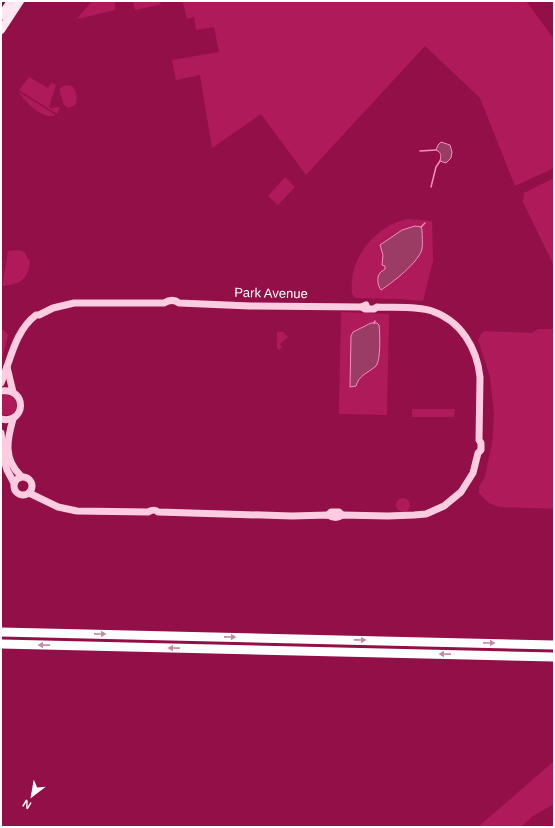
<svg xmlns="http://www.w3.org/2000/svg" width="555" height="828" viewBox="0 0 555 828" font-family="Helvetica,sans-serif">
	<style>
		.green { fill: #af1a5b }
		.water { fill: #9b3c64; stroke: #f78ebd }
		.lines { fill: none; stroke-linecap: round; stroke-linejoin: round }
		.stream { stroke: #f78ebd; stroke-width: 1.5 }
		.secondary { stroke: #fdcce0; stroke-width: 7 }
		.primary { stroke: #ffe8f1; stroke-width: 8 }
		.highway { stroke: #fff; stroke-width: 9 }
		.oneway { fill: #c888a3 }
		.labels { text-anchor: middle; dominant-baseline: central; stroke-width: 4; stroke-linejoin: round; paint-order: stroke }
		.street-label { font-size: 13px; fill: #fff; stroke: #921047 }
	</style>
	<rect width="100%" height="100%" fill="#921047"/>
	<g class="green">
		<polygon points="92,1 115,1 115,10 77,19"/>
		<polygon points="133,1 162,1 159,5 135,10"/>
		<polygon points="180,1 526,1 554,39 554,168 515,186 480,98 425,46 306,175 261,114 212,148 200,75 176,80 172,60 219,52 214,27 196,30 194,17 187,19 183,3"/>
		<polygon points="29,77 48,88 51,83 56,85 49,107 50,108 60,107 57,114 19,90"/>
		<path d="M66,85L72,86C77,91 78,100 75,105L69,108L64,105L60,92V88Z"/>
		<path d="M19,92L56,115C43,121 24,101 19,92Z"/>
		<polygon points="285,177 295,187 278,205 268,196"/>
		<polygon points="554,178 554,266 523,202 524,193"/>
		<path d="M408,219L432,221L433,261L423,301L399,299L355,298C350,293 352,287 352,280C354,258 369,238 387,227C393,223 401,221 408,219Z"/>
		<path d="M19,250L24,252L30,262C27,281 20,284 2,286L8,251Z"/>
		<polygon points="341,312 389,314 387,415 339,414"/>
		<polygon points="1,329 7,333 8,336 1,362"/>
		<polygon points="538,329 554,329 554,509 499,507 489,503 479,493 479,487 485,476 492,444 494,414 490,377 478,340 481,334 485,331 532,333"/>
		<polygon points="277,332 283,332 288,337 280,344 282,347 279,350 277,348"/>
		<path d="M7,395C23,399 17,420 1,414V396Z"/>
		<polygon points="412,409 455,409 454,417 412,417"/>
		<circle cx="403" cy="505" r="7"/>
		<polygon points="554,761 554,804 533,816 521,827 478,827"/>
	</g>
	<g class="water">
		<path d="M441,142L450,145L452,152L451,158L446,163L440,161C441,155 442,153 436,150L438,145Z"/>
		<path d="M415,226L421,227L422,230C422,236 423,243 422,249C419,262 392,283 381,290C378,286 376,278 380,273C381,271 383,271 385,269V266L382,265L383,255L380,245L402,230Z"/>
		<path d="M371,323H377L379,325C380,333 381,360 376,366C368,373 359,375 356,386L350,387L351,336L353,332Z"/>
	</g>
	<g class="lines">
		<g class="stream">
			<polyline points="420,151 436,150"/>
			<polyline points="431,187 436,167 440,161"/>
			<polyline points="421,227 425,223"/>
			<polyline points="374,323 375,321"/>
		</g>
		<g class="secondary">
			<polyline points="7,367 13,392"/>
			<path d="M1,383C11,359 15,331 36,315H39L53,308L74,303H164C169,300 174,299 179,303L250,306L362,307L366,305"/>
			<path d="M1,391C28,387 26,425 1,419"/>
			<path d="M13,419C7,440 3,459 21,476"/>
			<polyline points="1,433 5,463 7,470 14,483"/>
			<circle cx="23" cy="486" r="9"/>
			<path d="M29,493L58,507L77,511L148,512C152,510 155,509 158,512L292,516L328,515C333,518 337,519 342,515L388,516L414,515L426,514L444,506L461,492L473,473L478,453L481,450V443L479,440L480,377C477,348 461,321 432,311C416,306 395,308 377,307L374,309H365L362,307"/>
			<polyline points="328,515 331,512 339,512 342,515"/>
		</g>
		<g class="primary">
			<polyline points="1,16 11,1"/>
			<polyline points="1,30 20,1"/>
		</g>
		<g class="highway">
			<polyline points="1,632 554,645"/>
			<polyline points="1,644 554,657"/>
		</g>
	</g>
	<defs><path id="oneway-solid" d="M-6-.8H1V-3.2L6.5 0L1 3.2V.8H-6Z"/></defs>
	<g class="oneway">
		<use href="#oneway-solid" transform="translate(100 634) rotate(1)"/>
		<use href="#oneway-solid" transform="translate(230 637) rotate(1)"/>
		<use href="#oneway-solid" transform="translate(360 640) rotate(1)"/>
		<use href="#oneway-solid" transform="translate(489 643) rotate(1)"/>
		<use href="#oneway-solid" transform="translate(44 645) rotate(-179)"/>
		<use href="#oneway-solid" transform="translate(174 648) rotate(-179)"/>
		<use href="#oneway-solid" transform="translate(445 654) rotate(-179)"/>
	</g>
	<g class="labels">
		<g class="street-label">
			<text transform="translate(271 293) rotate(1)">Park Avenue</text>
		</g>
	</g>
	<rect width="555" height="828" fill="none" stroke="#ffffff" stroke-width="4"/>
	<g transform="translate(32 796) rotate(211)" stroke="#921047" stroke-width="3" paint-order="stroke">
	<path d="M0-3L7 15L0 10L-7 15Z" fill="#ffffff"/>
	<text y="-6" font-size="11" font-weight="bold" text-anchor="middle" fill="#ffffff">N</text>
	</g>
</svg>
